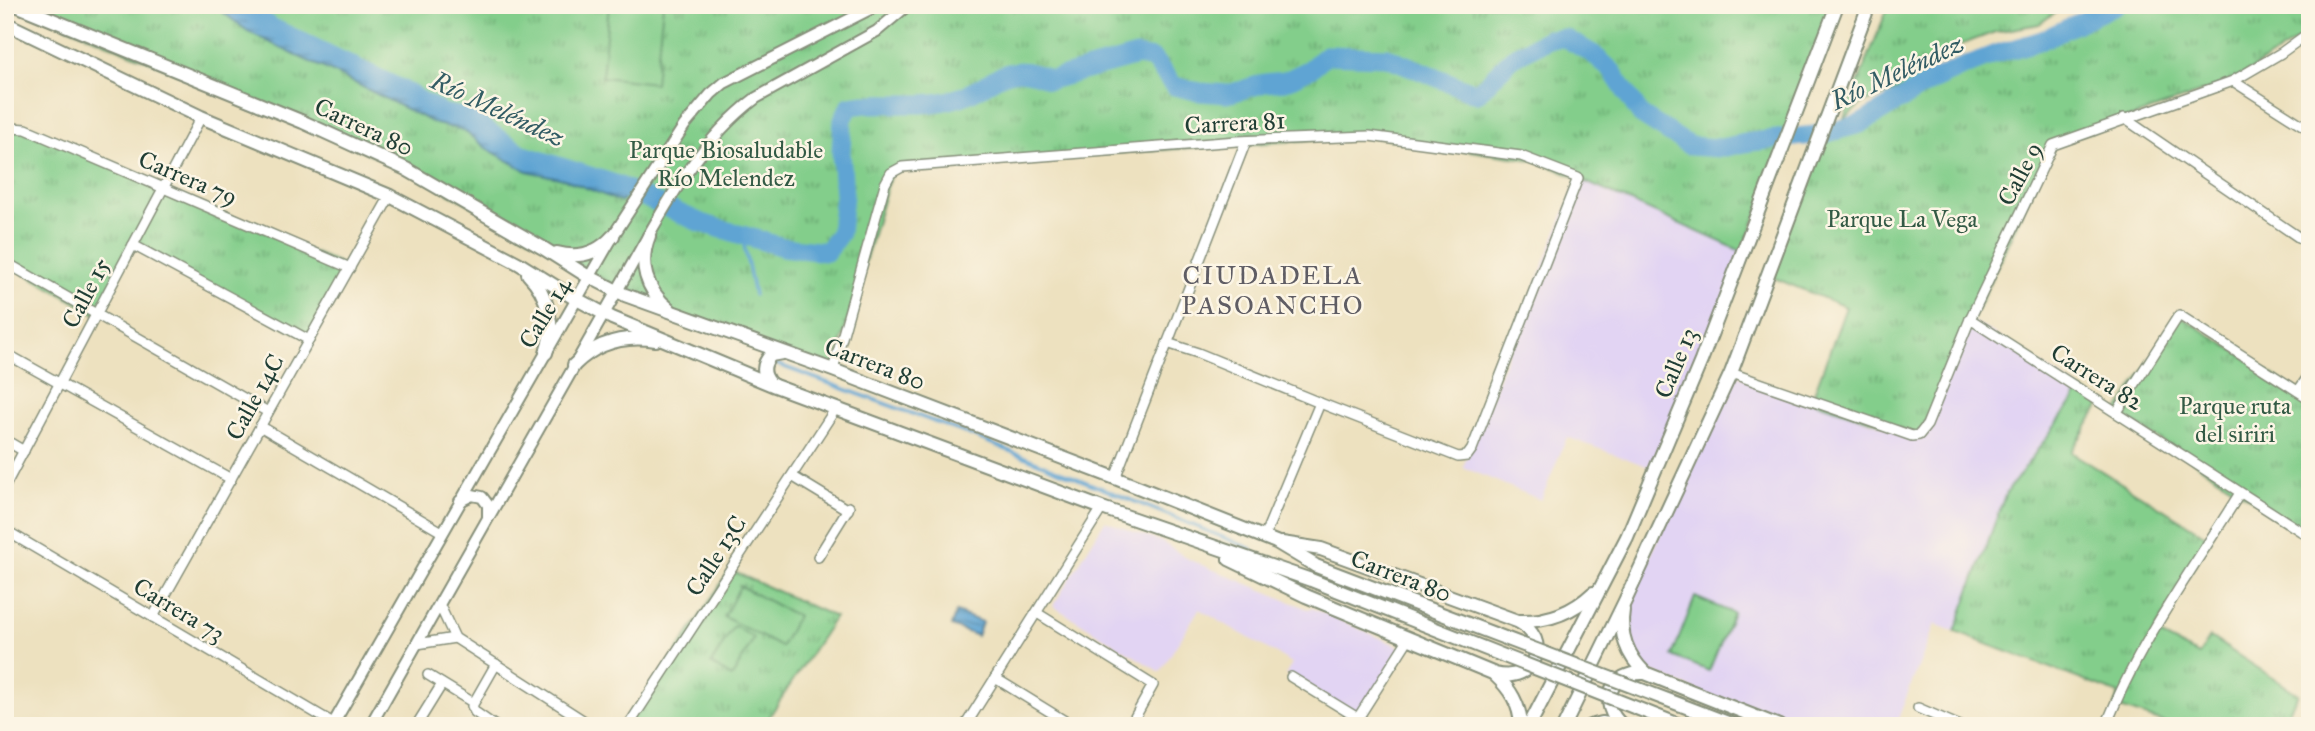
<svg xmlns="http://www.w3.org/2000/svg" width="2315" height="731" viewBox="0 0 2315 731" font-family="'IM FELL Great Primer',serif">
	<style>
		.built { fill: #e2d4f3 }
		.park { fill: url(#park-tufts); stroke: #518660; stroke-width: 2 }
		.pitch { fill: #83ce8b; stroke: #518660; stroke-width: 2 }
		.water { fill: url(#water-rules); stroke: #3e7084; stroke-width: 2 }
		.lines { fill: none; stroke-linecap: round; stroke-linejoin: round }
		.stream { stroke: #5ea4d3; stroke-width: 3.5 }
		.river { stroke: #5ea4d3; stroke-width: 19 }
		.minor-casing { stroke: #868f7a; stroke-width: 12 }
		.tertiary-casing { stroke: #868f7a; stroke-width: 14 }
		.secondary-casing { stroke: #868f7a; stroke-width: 16 }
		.minor { stroke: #fff; stroke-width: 9 }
		.tertiary { stroke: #fff; stroke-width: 10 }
		.secondary { stroke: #fff; stroke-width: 12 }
		.secondary-bridge-casing { stroke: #868f7a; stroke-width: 16; stroke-linecap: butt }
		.secondary-bridge { stroke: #fff; stroke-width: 12 }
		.labels { text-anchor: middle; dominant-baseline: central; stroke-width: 5; stroke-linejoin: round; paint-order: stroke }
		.street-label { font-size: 24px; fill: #1f3d34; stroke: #fcf5e5 }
		.park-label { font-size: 24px; fill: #335a45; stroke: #fcf5e5 }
		.water-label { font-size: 26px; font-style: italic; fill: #325c64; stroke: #fcf5e5 }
		.neighbourhood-label { font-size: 26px; letter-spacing: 2px; fill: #5f5d64; stroke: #fcf5e5 }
	</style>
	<defs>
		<pattern id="park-tufts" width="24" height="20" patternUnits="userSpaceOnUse" patternTransform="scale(1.75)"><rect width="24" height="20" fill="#83ce8b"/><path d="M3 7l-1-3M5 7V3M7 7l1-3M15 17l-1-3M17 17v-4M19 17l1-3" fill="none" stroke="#6ba872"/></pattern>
		<pattern id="water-rules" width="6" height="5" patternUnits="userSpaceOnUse" patternTransform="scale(1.75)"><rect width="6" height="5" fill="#5ea4d3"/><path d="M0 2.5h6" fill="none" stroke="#4d87ac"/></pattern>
	</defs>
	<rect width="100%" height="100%" fill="#fcf5e5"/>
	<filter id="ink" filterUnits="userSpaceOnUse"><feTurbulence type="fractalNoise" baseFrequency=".0143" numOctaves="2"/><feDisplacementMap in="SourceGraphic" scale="14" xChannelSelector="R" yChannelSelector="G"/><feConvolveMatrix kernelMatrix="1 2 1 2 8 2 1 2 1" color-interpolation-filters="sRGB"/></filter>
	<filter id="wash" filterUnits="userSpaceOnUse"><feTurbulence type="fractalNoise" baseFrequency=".00686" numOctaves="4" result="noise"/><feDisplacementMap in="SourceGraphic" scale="28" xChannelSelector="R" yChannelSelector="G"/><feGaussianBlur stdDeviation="1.57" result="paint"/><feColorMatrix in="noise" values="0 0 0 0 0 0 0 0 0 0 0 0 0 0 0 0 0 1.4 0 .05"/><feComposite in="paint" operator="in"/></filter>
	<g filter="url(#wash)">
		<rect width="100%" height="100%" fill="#ede1bf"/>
		<g class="built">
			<polygon points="1578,178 1743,252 1655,469 1567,437 1541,500 1463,467"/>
			<polygon points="1970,319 2081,390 2005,495 1955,632 1935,624 1897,721 1887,717 1883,726 1779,726 1637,665 1621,623 1731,373 1911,436"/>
			<polygon points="1105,521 1162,542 1190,560 1310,610 1312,608 1403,648 1358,718 1286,674 1292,663 1199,609 1160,672 1053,606"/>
		</g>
		<g class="park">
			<polygon points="16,5 1834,5 1743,252 1539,161 1369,136 902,167 891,173 833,370 650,305 406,169"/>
			<polygon points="1889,5 2098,5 2060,9 2039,24 1995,32 1952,48 1915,84 1863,103 1843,120"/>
			<polygon points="2116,5 2310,5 2310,32 2233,81 2053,145 1919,435 1811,401 1846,307 1769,276 1823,134 1860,124 1932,81 1958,69 1993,55 2042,40"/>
			<polygon points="26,129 350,268 309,340 133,245 96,314 5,262 5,132"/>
			<polygon points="2179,315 2310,399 2310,537 2117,412"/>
			<polygon points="2081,390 2102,402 2071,452 2211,539 2154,632 2199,655 2210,637 2298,694 2288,713 2308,726 2166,726 2166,723 2114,706 2119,694 1955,632 2005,495"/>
			<polygon points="730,570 835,617 763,726 628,726"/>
		</g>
		<g class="pitch">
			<polygon points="609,5 663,5 655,83 602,77"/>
			<polygon points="740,586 797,616 781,647 724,617"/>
			<polygon points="1695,597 1733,613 1709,671 1672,656"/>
			<polygon points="734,626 754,638 732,677 711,664"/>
		</g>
		<g class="water">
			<polygon points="213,5 234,5 257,23 407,98 436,115 469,124 521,159 626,194 621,202 564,179 527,171 486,148 463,130 436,124 335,73 295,55 249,32"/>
			<polygon points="956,612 982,622 977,636 951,626"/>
		</g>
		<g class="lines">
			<g class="stream">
				<polyline points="742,235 754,295"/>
				<polyline points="768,361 965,433 1252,549"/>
			</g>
			<g class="river">
				<polyline points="241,5 271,27 401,89 442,113 468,118 524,155 615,184 701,223 783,247 826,252 840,233 844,195 841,152 843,119 850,106 865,104"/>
				<path d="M872,104C900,103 927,107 954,99C994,88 1003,56 1050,80L1137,56L1153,59L1174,86L1200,92L1228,94L1265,83L1285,81L1310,69L1326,55L1387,57L1477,94L1512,58L1548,39L1565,38L1593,54L1612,71L1641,115L1690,146L1721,148L1750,142L1823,134L1860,124L1932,81L1958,69L1993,55L2042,40L2116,5"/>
			</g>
		</g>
	</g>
	<g filter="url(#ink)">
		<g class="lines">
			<g class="minor-casing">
				<g id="minor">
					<polyline points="2233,81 2310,130"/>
					<polyline points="2124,118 2310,245"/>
					<polyline points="5,132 11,128 26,129 350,268"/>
					<polyline points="133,245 309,340"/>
					<polyline points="5,262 268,412"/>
					<polyline points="1970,319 2310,537"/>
					<polyline points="5,353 231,479"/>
					<polyline points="833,370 885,184 891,173 902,167 1237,141 1369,136 1521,156 1578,178 1472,449 1467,456 1458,457 1320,403 1198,353 1167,343"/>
					<polyline points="1731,373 1912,436 1919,435 1927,425 1970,319 2053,145 2233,81 2281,53 2310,32"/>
					<polyline points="2298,391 2310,374"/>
					<polyline points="2117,412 2179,315 2310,399"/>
					<polyline points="260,426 442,532"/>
					<polyline points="5,440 24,451"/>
					<polyline points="792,476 848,510"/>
					<polyline points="1115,478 1246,141"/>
					<polyline points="5,486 201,117"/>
					<polyline points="5,530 333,723"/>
					<polyline points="1264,537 1320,403"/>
					<polyline points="818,557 849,507"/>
					<polyline points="439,604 455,638 592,726"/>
					<polyline points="1037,613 1153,685 1130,726"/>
					<polyline points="153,617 390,196"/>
					<polyline points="417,644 455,638"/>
					<polyline points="428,675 472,702"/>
					<polyline points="1291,677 1371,726"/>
					<polyline points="995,678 1073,726"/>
					<polyline points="1918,708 1960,726"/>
					<polyline points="1358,718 1409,638"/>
					<polyline points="416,726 442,684"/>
					<polyline points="495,726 475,712 472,706 496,664"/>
					<polyline points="628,726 836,408"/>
					<polyline points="965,726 1102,508"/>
					<path d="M2106,726C2137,645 2194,567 2240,493"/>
				</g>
			</g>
			<g class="tertiary-casing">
				<g id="tertiary">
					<polyline points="460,501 472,495 482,497 488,505 488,517"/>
					<polyline points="332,726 613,236 684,126 711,94 724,83 878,5"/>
					<path d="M370,726C453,581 534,435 617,291C657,222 692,146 756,98L877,31L908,5"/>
				</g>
			</g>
			<g class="secondary-casing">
				<g id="secondary">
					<polyline points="16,5 303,122 406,169 543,248 584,274 625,295 833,370 1115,478 1276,542 1316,566"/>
					<polyline points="5,23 201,117 390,196 518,263 571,296 612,318 775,386 1102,508 1311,580"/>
					<path d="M649,236C638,264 646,290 669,309"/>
					<path d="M557,253C579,259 598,253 613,236"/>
					<path d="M528,274C548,294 556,326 546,353"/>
					<path d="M574,365C597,342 625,335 656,340"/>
					<path d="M770,383C762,374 762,364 771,355L782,353"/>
					<path d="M1229,559L1306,596L1495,674C1535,684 1554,640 1517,621L1321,549L1282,543"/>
					<path d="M1623,610C1619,635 1627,655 1645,673"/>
					<path d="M1518,621C1547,622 1572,613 1593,593"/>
					<path d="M1495,675C1510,689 1520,704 1521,726"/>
					<polyline points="1529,726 1627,537 1701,361 1837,5"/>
					<polyline points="1564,726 1625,601 1731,373 1869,5"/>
					<polyline points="1590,726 1602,723 1620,726"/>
					<path d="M1623,726C1596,704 1611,671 1645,673L1779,726"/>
				</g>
			</g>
			<use href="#minor" class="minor"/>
			<use href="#tertiary" class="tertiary"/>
			<use href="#secondary" class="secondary"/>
			<g class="secondary-bridge-casing">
				<g id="secondary-bridge">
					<polyline points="1316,566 1736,726"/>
					<polyline points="1311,580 1682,726"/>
				</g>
			</g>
			<use href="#secondary-bridge" class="secondary-bridge"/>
		</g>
	</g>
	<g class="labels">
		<g class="street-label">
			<text transform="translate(1235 123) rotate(-3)">Carrera 81</text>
			<text transform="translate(364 127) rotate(25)">Carrera 80</text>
			<text transform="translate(2020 174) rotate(-62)">Calle 9</text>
			<text transform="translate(188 178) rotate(23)">Carrera 79</text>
			<text transform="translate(86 293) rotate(-62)">Calle 15</text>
			<text transform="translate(545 313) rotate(-59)">Calle 14</text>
			<text transform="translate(1676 363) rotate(-67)">Calle 13</text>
			<text transform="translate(875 364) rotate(21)">Carrera 80</text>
			<text transform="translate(2097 377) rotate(32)">Carrera 82</text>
			<text transform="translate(255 397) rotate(-61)">Calle 14C</text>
			<text transform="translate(716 556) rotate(-57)">Calle 13C</text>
			<text transform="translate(1401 576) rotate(21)">Carrera 80</text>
			<text transform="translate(179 610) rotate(31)">Carrera 73</text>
		</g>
		<g class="park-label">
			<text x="726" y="150">Parque Biosaludable<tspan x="726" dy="28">Río Melendez</tspan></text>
			<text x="1902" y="219">Parque La Vega</text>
			<text x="2235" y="406">Parque ruta<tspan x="2235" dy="28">del siriri</tspan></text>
		</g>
		<g class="water-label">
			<text transform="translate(1897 72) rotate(-25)">Río Meléndez</text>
			<text transform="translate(498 109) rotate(25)">Río Meléndez</text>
		</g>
		<g class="neighbourhood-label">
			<text x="1273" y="275">CIUDADELA<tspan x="1273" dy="30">PASOANCHO</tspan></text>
		</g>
	</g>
	<rect width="2315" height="731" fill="none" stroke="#fcf5e5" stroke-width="28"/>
</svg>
